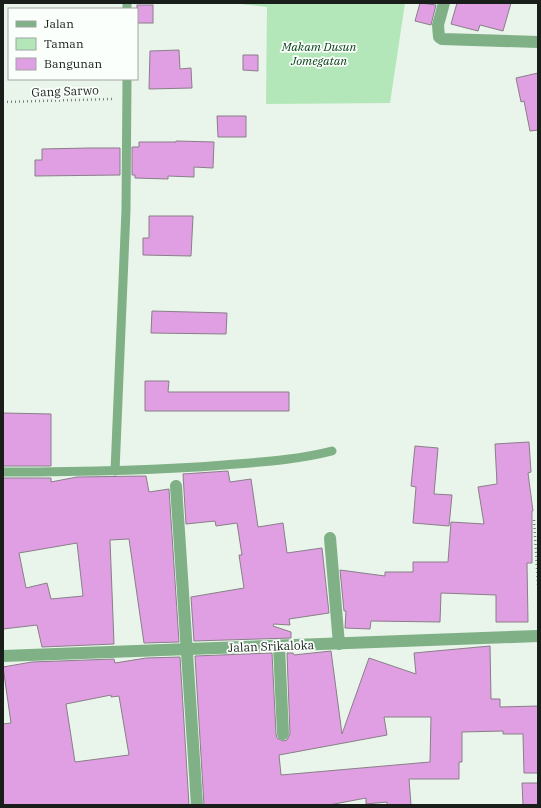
<svg xmlns="http://www.w3.org/2000/svg" width="541" height="808" viewBox="0 0 541 808" font-family="'IBM Plex Serif',serif">
	<style>
		.green { fill: #b3e7b9 }
		.building { fill: #e19fe3; stroke: #887f88; fill-rule: evenodd }
		.lines { fill: none; stroke-linecap: round; stroke-linejoin: round }
		.path { stroke: #798079; stroke-width: 2.5; stroke-dasharray: 1 3; stroke-linecap: butt }
		.lane { stroke: #7fb086; stroke-width: 9 }
		.street { stroke: #7fb086; stroke-width: 12 }
		.labels { text-anchor: middle; dominant-baseline: central; stroke-width: 3.5; stroke-linejoin: round; paint-order: stroke }
		.park-label { font-size: 12px; font-style: italic; fill: #003a11; stroke: #fbfffb }
		.street-label { font-size: 12px; fill: #1a1e1a; stroke: #fbfffb }
	</style>
	<rect width="100%" height="100%" fill="#e9f4ea"/>
	<polygon class="green" points="232,3 405,3 390,103 266,104 267,7"/>
	<g class="building">
		<polygon points="420,3 436,5 431,25 415,21"/>
		<polygon points="457,3 511,3 503,31 480,25 478,31 451,24"/>
		<rect x="137" y="5" width="16" height="18"/>
		<polygon points="179,50 180,69 191,68 192,88 149,89 150,51"/>
		<polygon points="243,55 258,55 258,71 243,70"/>
		<polygon points="538,73 538,130 530,131 524,101 521,102 516,78"/>
		<polygon points="217,116 246,116 246,137 218,137"/>
		<polygon points="176,141 214,142 213,168 194,167 194,177 168,176 168,179 135,178 135,175 132,175 132,147 139,147 139,142 176,142"/>
		<polygon points="89,148 120,148 120,175 35,176 35,160 42,160 42,149"/>
		<polygon points="149,216 193,216 191,256 143,255 143,238 149,238"/>
		<polygon points="152,311 227,313 226,334 151,333"/>
		<polygon points="145,381 169,381 168,392 289,392 289,411 145,411"/>
		<polygon points="3,413 51,414 51,466 3,466"/>
		<polygon points="529,442 531,472 528,473 533,511 532,511 532,563 527,563 528,622 496,622 496,595 441,593 440,622 371,621 370,629 345,628 346,611 344,611 340,570 385,576 385,572 413,572 413,562 448,562 451,522 484,524 478,487 497,484 495,444"/>
		<polygon points="415,446 438,448 434,494 452,495 449,526 413,523 416,487 411,486"/>
		<polygon points="228,471 230,482 251,479 258,527 283,523 287,553 322,548 329,613 289,619 290,625 274,624 273,626 291,632 291,638 194,641 191,597 244,588 239,555 242,555 237,523 216,526 215,521 186,524 183,474"/>
		<path d="M146,476L149,492L169,489L179,642L144,643L129,539L110,540L114,644L42,647L37,625L3,629V478H51V482L77,477ZM77,543L83,596L51,599L47,583L26,588L19,553Z"/>
		<path d="M490,646L491,699H500V707L538,706V773H524L523,734H503V731L462,732V762H459V779H409L411,805H387V802L366,804V798L329,805H204L195,656L272,653L276,734L277,738L283,741L287,740L290,734L287,653H293L294,655L331,651L342,734L369,658L416,674L414,653ZM384,717H431L430,762L281,775L279,755L387,735Z"/>
		<path d="M180,657L189,805H3V724L11,723L3,667L32,662L114,659L115,663L146,658ZM111,695V697L119,696L129,755L75,762L66,704Z"/>
		<polygon points="522,783 538,783 538,805 523,805"/>
	</g>
	<g class="lines">
		<g class="path">
			<polyline points="3,102 112,99"/>
			<polyline points="534,520 538,585"/>
		</g>
		<g class="lane">
			<polyline points="127,9 127,3"/>
			<polyline points="115,471 126,210 127,79"/>
			<path d="M3,472C77,472 150,471 224,465C261,462 297,460 332,451"/>
		</g>
		<g class="street">
			<polyline points="444,3 438,25 439,37 442,39 538,42"/>
			<polyline points="176,486 197,805"/>
			<polyline points="330,538 339,644"/>
			<polyline points="279,646 283,734"/>
			<polyline points="3,656 538,636"/>
		</g>
	</g>
	<g class="labels">
		<g class="park-label">
			<text x="319" y="46">Makam Dusun<tspan x="319" dy="14">Jomegatan</tspan></text>
		</g>
		<g class="street-label">
			<text transform="translate(65 91) rotate(-2)">Gang Sarwo</text>
			<text transform="translate(271 646) rotate(-2)">Jalan Srikaloka</text>
		</g>
	</g>
	<rect width="541" height="808" fill="none" stroke="#1a1e1a" stroke-width="8"/>
	<rect x="8" y="8" width="130" height="72" fill="#fbfffb" stroke="#a1a5a1"/>
	<rect x="16" y="21" width="20" height="6" fill="#7fb086" stroke="#a1a5a1"/>
	<text x="44" y="28" font-size="12" fill="#1a1e1a">Jalan</text>
	<rect x="16" y="38" width="20" height="12" fill="#b3e7b9" stroke="#a1a5a1"/>
	<text x="44" y="48" font-size="12" fill="#1a1e1a">Taman</text>
	<rect x="16" y="58" width="20" height="12" fill="#e19fe3" stroke="#a1a5a1"/>
	<text x="44" y="68" font-size="12" fill="#1a1e1a">Bangunan</text>
</svg>
